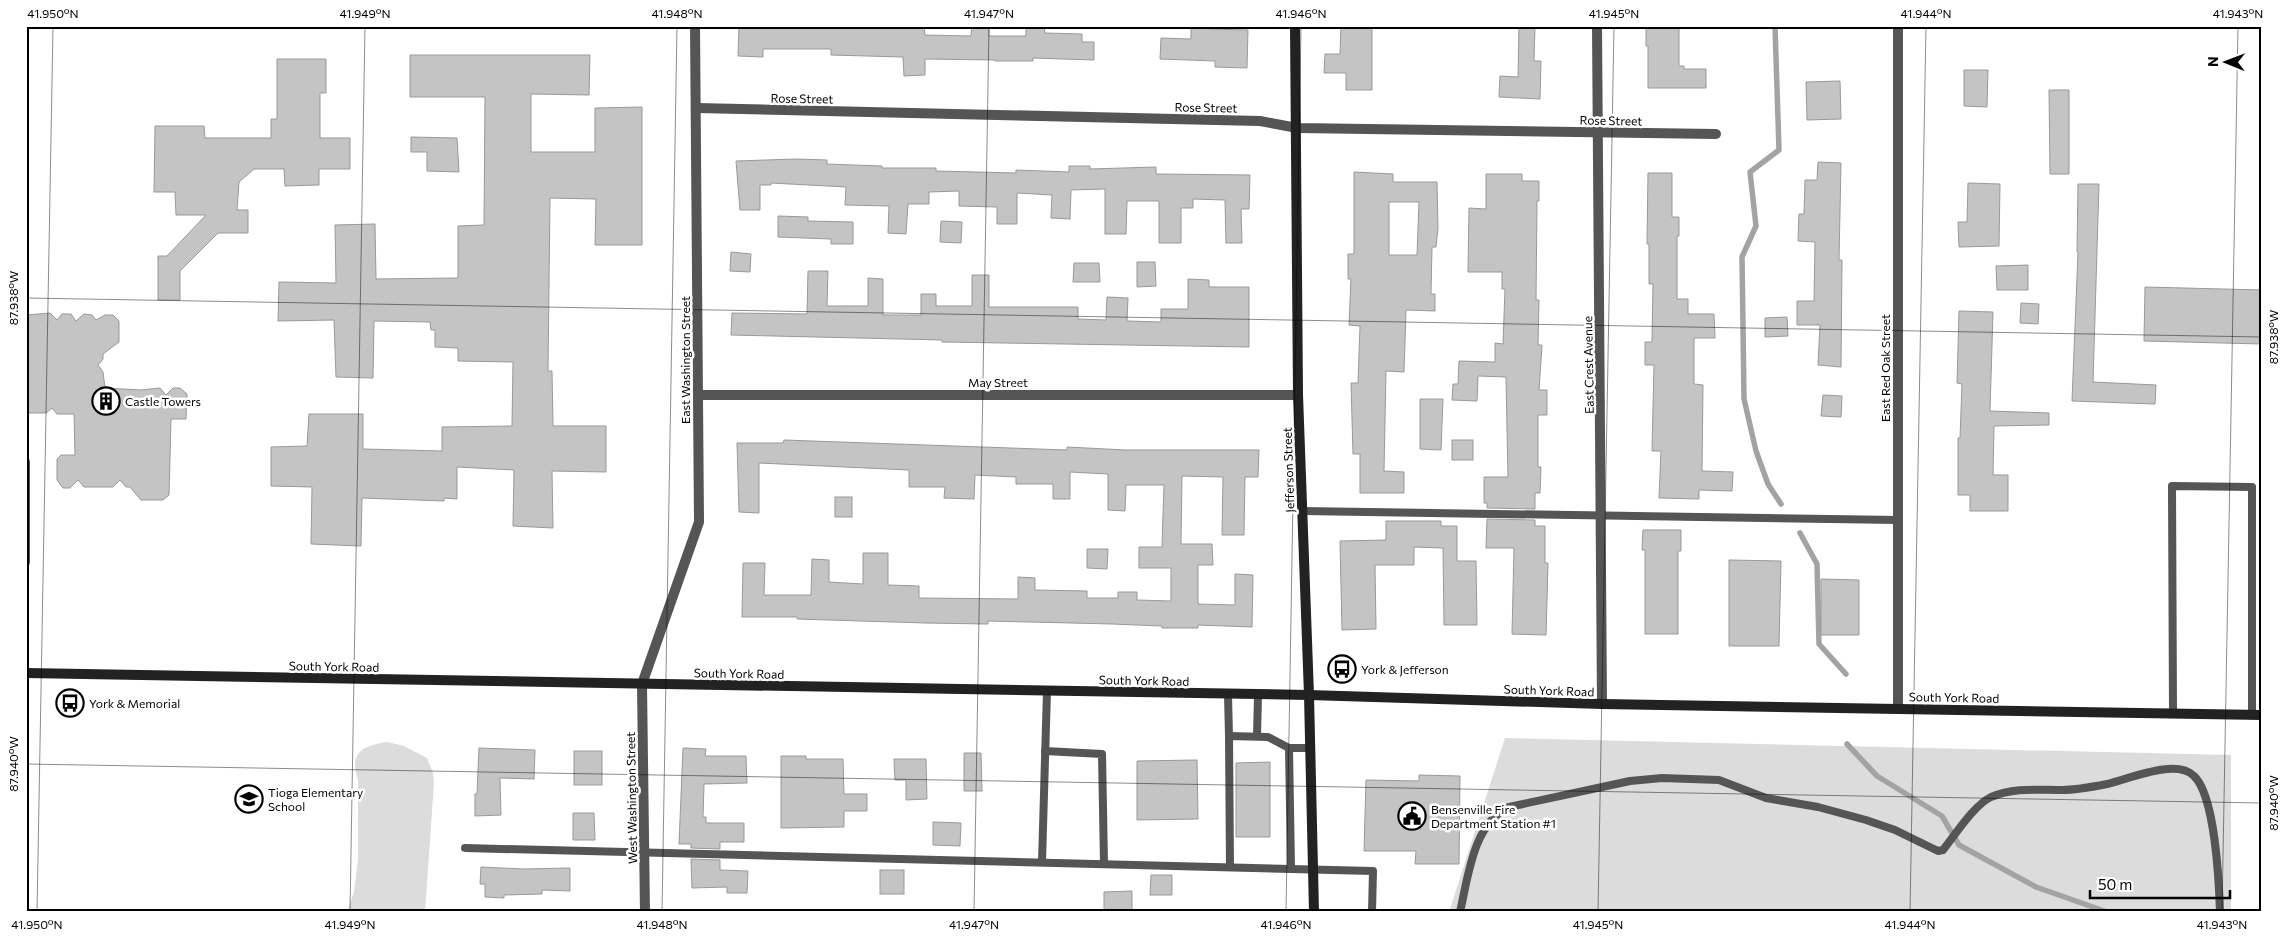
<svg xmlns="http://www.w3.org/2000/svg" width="2288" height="938" viewBox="0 0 2288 938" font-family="Commissioner,sans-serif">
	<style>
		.green { fill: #dcdcdc }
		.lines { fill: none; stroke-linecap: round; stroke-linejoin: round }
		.stream { stroke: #a3a3a3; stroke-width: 5.5 }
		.building { fill: #c4c4c4; stroke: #999; fill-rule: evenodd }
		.lane { stroke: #555; stroke-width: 8 }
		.street { stroke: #555; stroke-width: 10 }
		.secondary { stroke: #222; stroke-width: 10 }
		.ticks { fill: none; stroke: #000; stroke-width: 1; stroke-opacity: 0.45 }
		.labels { text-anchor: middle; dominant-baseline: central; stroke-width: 5; stroke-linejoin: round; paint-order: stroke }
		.street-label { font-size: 12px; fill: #000; stroke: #fff }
		.poi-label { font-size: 12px; fill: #000; stroke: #fff; text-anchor: start }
		.neatline { fill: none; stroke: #000; stroke-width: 2 }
		.ticks-label { font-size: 12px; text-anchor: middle; fill: #000 }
	</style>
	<rect width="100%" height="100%" fill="#fff"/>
	<g class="green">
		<polygon points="1505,738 2231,755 2231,912 1449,912"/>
		<path d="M387,742L404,746L427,758L433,773L434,783L425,912H347L354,892L358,859V780C349,752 362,746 387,742Z"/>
	</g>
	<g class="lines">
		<g class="stream">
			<polyline points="1775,26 1779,150 1750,172 1756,226 1742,257 1744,399 1756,451 1768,484 1781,504"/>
			<polyline points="1800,533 1817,564 1819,644 1846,674"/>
			<polyline points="1847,744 1877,776 1942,816 1959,845 2036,887 2107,912"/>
		</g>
	</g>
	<g class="building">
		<polygon points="739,26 924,27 925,35 971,36 972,26 989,26 989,36 1026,36 1026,26 1044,26 1045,33 1082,34 1082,42 1094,42 1094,60 1033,58 1033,61 995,61 995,60 925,59 925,75 904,76 903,57 831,55 831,49 763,49 763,57 738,56"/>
		<polygon points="1191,26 1210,26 1210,29 1248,30 1247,68 1215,67 1215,61 1160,59 1161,38 1191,39"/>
		<polygon points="1341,26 1372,26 1372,90 1346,90 1346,73 1324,73 1325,54 1340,54"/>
		<polygon points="1519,26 1535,26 1534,61 1541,61 1540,99 1499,97 1500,76 1518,77"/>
		<polygon points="1646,26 1679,26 1679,66 1684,66 1684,69 1706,69 1706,88 1648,88 1648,46 1646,46"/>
		<polygon points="410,55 590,55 589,95 531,94 531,152 595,152 595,108 642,107 642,245 595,245 596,199 550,198 548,371 552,371 553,426 606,426 606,472 552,471 553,528 513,526 514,470 457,467 457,499 444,498 444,501 362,498 361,546 311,544 312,487 271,486 271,447 307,446 309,414 363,414 363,449 442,451 442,427 512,426 513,362 458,361 458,348 435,347 435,330 431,330 430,322 374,321 373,378 336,377 334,320 278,321 279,282 336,283 335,225 375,224 376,279 458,278 458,226 484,225 485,97 410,97"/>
		<polygon points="277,59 326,59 326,93 320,93 320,138 350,138 350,169 319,169 319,185 285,186 284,169 254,169 239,182 237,210 248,210 248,233 218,233 180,271 180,300 158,300 158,256 167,256 206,215 176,215 175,192 154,192 155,126 204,126 205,138 271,138 271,119 277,119"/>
		<polygon points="1964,70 1988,70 1987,107 1964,106"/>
		<polygon points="1840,81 1841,119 1807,120 1806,82"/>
		<polygon points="2049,90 2069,90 2069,174 2050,174"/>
		<polygon points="411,137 457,138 459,172 427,171 427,152 411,152"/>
		<polygon points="796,159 827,160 827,164 882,166 882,168 936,168 936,171 1016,173 1016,170 1069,172 1069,166 1090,166 1090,169 1156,167 1156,174 1250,175 1249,209 1241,209 1242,243 1226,243 1225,200 1193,199 1193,208 1181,208 1181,243 1159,243 1159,201 1127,201 1126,234 1105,234 1105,189 1071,190 1070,219 1051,218 1052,195 1017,193 1017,224 997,224 997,207 959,206 959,191 929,192 929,204 908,204 906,234 888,233 889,206 845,205 846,187 771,183 771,185 760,185 760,210 740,210 736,161"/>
		<polygon points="1818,162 1841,163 1839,260 1842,260 1841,367 1818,365 1820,325 1797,325 1797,301 1814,301 1815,242 1798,241 1799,214 1804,214 1805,180 1817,180"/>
		<path d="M1354,172L1393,174V182H1437L1438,228L1436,247H1432L1431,294H1435V311L1406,310L1404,372L1386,371L1384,471L1404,472V493H1360V454H1353L1351,383H1358L1360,326L1349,325L1351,279H1348V254H1354ZM1389,202H1419L1417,255H1389Z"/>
		<polygon points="1648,173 1672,173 1672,217 1679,217 1679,236 1677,236 1677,299 1688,299 1688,314 1714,314 1715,338 1694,338 1694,384 1703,385 1702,471 1733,472 1732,491 1699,490 1699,499 1659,498 1661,451 1652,451 1654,365 1645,365 1645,342 1652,342 1653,284 1649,284 1649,244 1647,244"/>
		<polygon points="1486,174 1522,174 1522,181 1539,181 1539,201 1537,201 1536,300 1539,300 1538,345 1542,345 1539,390 1547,390 1547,415 1538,415 1538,467 1541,467 1540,493 1535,493 1535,509 1487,508 1487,503 1484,503 1484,477 1508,477 1506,377 1478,376 1477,401 1452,400 1453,384 1458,384 1459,361 1495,362 1495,343 1503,344 1505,289 1502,289 1502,272 1468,272 1469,208 1486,209"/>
		<polygon points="1968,183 2000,184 1999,246 1959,247 1958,222 1967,222"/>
		<polygon points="2078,184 2099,184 2093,382 2156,385 2155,404 2072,401 2078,252 2077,252"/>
		<polygon points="778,216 808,217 808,221 853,222 853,244 831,244 831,239 778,237"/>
		<polygon points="941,221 962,222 961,243 940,242"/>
		<polygon points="731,252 751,254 750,272 730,271"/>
		<polygon points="1137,262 1155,262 1156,286 1137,287"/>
		<polygon points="1074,263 1099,263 1100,282 1073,282"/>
		<polygon points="2028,265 2028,290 1997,290 1996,266"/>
		<polygon points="808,271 828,271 827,306 868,306 868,278 883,279 883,315 921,315 921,294 936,294 936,306 972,306 972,275 989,275 989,307 1078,307 1078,319 1106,320 1107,297 1128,298 1127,321 1161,322 1161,309 1188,309 1188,279 1209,280 1209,287 1249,287 1249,347 942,342 942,340 731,335 732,313 807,314"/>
		<polygon points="2145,287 2262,290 2262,344 2144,341"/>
		<polygon points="2021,303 2039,304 2038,324 2020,323"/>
		<polygon points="1959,311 1993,312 1990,411 2049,413 2049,425 1994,426 1993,475 2008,475 2008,511 1970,511 1970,495 1958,495 1958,438 1960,438 1962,384 1957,383"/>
		<polygon points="50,313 57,320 62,314 71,314 76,321 84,314 92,315 96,320 105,315 113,315 119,321 119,342 103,354 103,359 98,365 103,372 105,388 141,390 160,388 166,395 173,388 180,388 187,394 186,419 171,419 169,495 163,500 141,500 130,487 126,487 120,480 113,487 84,487 78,480 70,488 63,488 57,480 57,459 61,455 75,455 74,414 57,414 52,408 46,413 26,413 26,315"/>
		<polygon points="1787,317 1788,336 1765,337 1765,318"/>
		<polygon points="1823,395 1842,396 1841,417 1821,416"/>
		<polygon points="1420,399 1443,399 1441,450 1420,449"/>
		<polygon points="784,440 1067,450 1067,447 1126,450 1259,450 1258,477 1245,477 1244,535 1222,535 1223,477 1182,476 1181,544 1212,544 1213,565 1198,565 1198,604 1235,605 1235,574 1253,575 1252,627 1198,625 1198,628 1162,628 1162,626 1112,624 988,621 988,624 925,623 797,619 797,617 742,617 743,563 765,563 764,595 811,595 812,559 829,560 829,582 863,584 863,553 888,553 888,585 919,586 919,598 1018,599 1018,577 1035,578 1035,590 1087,591 1087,598 1118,598 1118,592 1137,592 1137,600 1171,601 1171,568 1139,568 1139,547 1162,547 1164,485 1126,485 1125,511 1108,510 1108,474 1070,472 1070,499 1053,499 1053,484 1016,484 1016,477 975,475 974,499 944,498 945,487 909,487 909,470 759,463 759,513 739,512 737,443 783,443"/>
		<rect x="1452" y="440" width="21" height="20"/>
		<rect x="835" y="497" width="17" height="20"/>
		<polygon points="1487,519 1535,520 1535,526 1545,526 1545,563 1548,563 1546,635 1512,634 1514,548 1486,548"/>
		<polygon points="1386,521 1441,521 1441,526 1457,526 1457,561 1476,561 1477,625 1444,625 1443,548 1414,547 1414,565 1375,565 1376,629 1342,630 1340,541 1386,540"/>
		<polygon points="1643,530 1681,530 1681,551 1678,551 1678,634 1645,634 1645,550 1642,550"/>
		<polygon points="1087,549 1108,549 1107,569 1087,568"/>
		<polygon points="1729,560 1781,561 1779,646 1729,646"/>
		<polygon points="1821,579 1859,580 1859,635 1821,635"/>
		<polygon points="479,748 535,750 534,779 500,778 501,815 475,816 475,794 477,794"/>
		<polygon points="683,748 706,749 705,756 746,756 747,783 704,784 703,817 706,817 706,823 744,823 744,842 720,842 720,849 691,848 691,844 679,844"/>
		<rect x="574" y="751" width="28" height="34"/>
		<polygon points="964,753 981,753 982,791 964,791"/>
		<polygon points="781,756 806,756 806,759 843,759 844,794 867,794 867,811 844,811 844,827 781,828"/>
		<polygon points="894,759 926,759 927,799 906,800 906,780 895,780"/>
		<polygon points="1197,760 1198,819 1137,820 1137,761"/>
		<polygon points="1270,762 1270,837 1236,837 1236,763"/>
		<polygon points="1419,775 1460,776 1459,864 1415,864 1416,851 1364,851 1366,780 1419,781"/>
		<polygon points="573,813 594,813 595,840 573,840"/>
		<polygon points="933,822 961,823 960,846 933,845"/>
		<polygon points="691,859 720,860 720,870 748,871 747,893 727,893 727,887 692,888"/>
		<polygon points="481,867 523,869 570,868 570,891 542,890 542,894 504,895 504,898 485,897 485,884 480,884"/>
		<rect x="880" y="870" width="24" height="24"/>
		<polygon points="1151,875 1172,875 1172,895 1150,895"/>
		<polygon points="1132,891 1132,912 1104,912 1104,892"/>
	</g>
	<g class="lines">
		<g class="lane">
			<polyline points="26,462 26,562"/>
			<polyline points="1302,511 1898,520"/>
			<polyline points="1228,695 1229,736"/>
			<polyline points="2173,713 2172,486 2252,487 2252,715"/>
			<polyline points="1257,736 1258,695"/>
			<polyline points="1289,748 1310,748"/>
			<polyline points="1045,751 1102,754 1104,863"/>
			<polyline points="465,848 1373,871 1372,912"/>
			<polyline points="1042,862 1047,691"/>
			<polyline points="1230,867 1229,736 1268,737 1289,748 1291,868"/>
			<path d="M1460,912C1468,878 1473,823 1509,807L1630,781L1662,778L1719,780L1766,798L1818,807L1866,820L1895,830L1938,851L1943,850C1955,835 1974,805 1991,797C2014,787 2038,790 2062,790C2077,790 2092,787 2107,784C2129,779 2176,758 2194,776C2215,796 2219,882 2220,912"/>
		</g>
		<g class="street">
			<polyline points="1597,26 1602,704"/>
			<polyline points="1898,26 1898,709"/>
			<polyline points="696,108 1260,121 1297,128 1716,134"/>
			<polyline points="698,395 1298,395"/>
			<polyline points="645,912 642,684 699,522 695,26"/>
		</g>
		<g class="secondary">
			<polyline points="1295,26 1298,395 1309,695 1314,912"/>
			<polyline points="26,673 1309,695 1602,704 2262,715"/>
		</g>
	</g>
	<path class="ticks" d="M26,298L2262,337M26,764L2262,803M37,912L53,26M350,912L365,26M662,912L677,26M974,912L989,26M1286,912L1301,26M1598,912L1614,26M1910,912L1926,26M2222,912L2238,26"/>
	<defs>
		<g id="building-ring" transform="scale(1.4375)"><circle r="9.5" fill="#fff" stroke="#000" stroke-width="1.5"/><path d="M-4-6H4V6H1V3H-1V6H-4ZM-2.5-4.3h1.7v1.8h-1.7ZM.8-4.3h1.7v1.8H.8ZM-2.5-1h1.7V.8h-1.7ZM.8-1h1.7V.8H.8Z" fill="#000"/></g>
		<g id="bus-ring" transform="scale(1.4375)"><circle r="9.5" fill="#fff" stroke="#000" stroke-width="1.5"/><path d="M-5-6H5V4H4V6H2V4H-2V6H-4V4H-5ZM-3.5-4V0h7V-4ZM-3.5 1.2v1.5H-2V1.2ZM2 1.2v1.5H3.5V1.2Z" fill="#000"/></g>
		<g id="school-ring" transform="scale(1.4375)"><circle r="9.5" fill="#fff" stroke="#000" stroke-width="1.5"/><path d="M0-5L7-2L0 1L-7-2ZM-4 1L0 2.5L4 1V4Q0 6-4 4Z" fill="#000"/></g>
		<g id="civic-ring" transform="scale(1.4375)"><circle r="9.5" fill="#fff" stroke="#000" stroke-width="1.5"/><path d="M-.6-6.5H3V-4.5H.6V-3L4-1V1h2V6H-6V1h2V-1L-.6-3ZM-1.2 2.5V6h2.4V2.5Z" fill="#000"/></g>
	</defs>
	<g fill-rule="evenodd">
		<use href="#building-ring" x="106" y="401"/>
		<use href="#bus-ring" x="1342" y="669"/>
		<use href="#bus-ring" x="70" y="703"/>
		<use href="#school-ring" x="249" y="799"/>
		<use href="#civic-ring" x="1412" y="816"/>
	</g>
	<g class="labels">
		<g class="street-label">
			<text transform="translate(802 98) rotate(1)">Rose Street</text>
			<text transform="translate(1206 107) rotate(1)">Rose Street</text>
			<text transform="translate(1611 120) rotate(1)">Rose Street</text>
			<text transform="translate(685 360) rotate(-90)">East Washington Street</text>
			<text transform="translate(1588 365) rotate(-91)">East Crest Avenue</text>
			<text transform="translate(1885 368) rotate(-90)">East Red Oak Street</text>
			<text x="998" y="382">May Street</text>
			<text transform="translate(1288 470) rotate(-92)">Jefferson Street</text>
			<text transform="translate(334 666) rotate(1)">South York Road</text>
			<text transform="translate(739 673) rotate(1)">South York Road</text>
			<text transform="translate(1144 680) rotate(1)">South York Road</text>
			<text transform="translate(1549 690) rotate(2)">South York Road</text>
			<text transform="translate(1954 697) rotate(1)">South York Road</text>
			<text transform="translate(631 798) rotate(-91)">West Washington Street</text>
		</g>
		<g class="poi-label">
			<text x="125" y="401">Castle Towers</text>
			<text x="1361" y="669">York &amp; Jefferson</text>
			<text x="89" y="703">York &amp; Memorial</text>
			<text x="268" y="792">Tioga Elementary<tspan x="268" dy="14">School</tspan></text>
			<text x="1431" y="809">Bensenville Fire<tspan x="1431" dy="14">Department Station #1</tspan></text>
		</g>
	</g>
	<rect width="2288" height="938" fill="none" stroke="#ffffff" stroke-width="55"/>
	<g transform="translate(2226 62) rotate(271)" stroke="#ffffff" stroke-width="4" paint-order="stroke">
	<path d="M0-4L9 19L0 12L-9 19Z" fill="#000000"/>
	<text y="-8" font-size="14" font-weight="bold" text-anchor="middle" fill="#000000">N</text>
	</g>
	<path d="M2090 890v8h140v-8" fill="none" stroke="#000000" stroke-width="2.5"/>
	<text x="2098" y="890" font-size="15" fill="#000000" stroke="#ffffff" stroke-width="4" paint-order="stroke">50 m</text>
	<rect x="28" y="28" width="2232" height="882" class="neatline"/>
	<g class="ticks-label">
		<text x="53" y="18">41.950°N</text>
		<text x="365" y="18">41.949°N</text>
		<text x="677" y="18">41.948°N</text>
		<text x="989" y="18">41.947°N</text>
		<text x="1301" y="18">41.946°N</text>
		<text x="1614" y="18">41.945°N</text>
		<text x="1926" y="18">41.944°N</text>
		<text x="2238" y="18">41.943°N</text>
		<text transform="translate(14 298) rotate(-90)" y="4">87.938°W</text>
		<text transform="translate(2274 337) rotate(-90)" y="4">87.938°W</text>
		<text transform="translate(14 764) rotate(-90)" y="4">87.940°W</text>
		<text transform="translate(2274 803) rotate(-90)" y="4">87.940°W</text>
		<text x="37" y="929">41.950°N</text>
		<text x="350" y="929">41.949°N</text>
		<text x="662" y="929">41.948°N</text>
		<text x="974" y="929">41.947°N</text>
		<text x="1286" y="929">41.946°N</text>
		<text x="1598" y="929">41.945°N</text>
		<text x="1910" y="929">41.944°N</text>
		<text x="2222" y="929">41.943°N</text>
	</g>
</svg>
